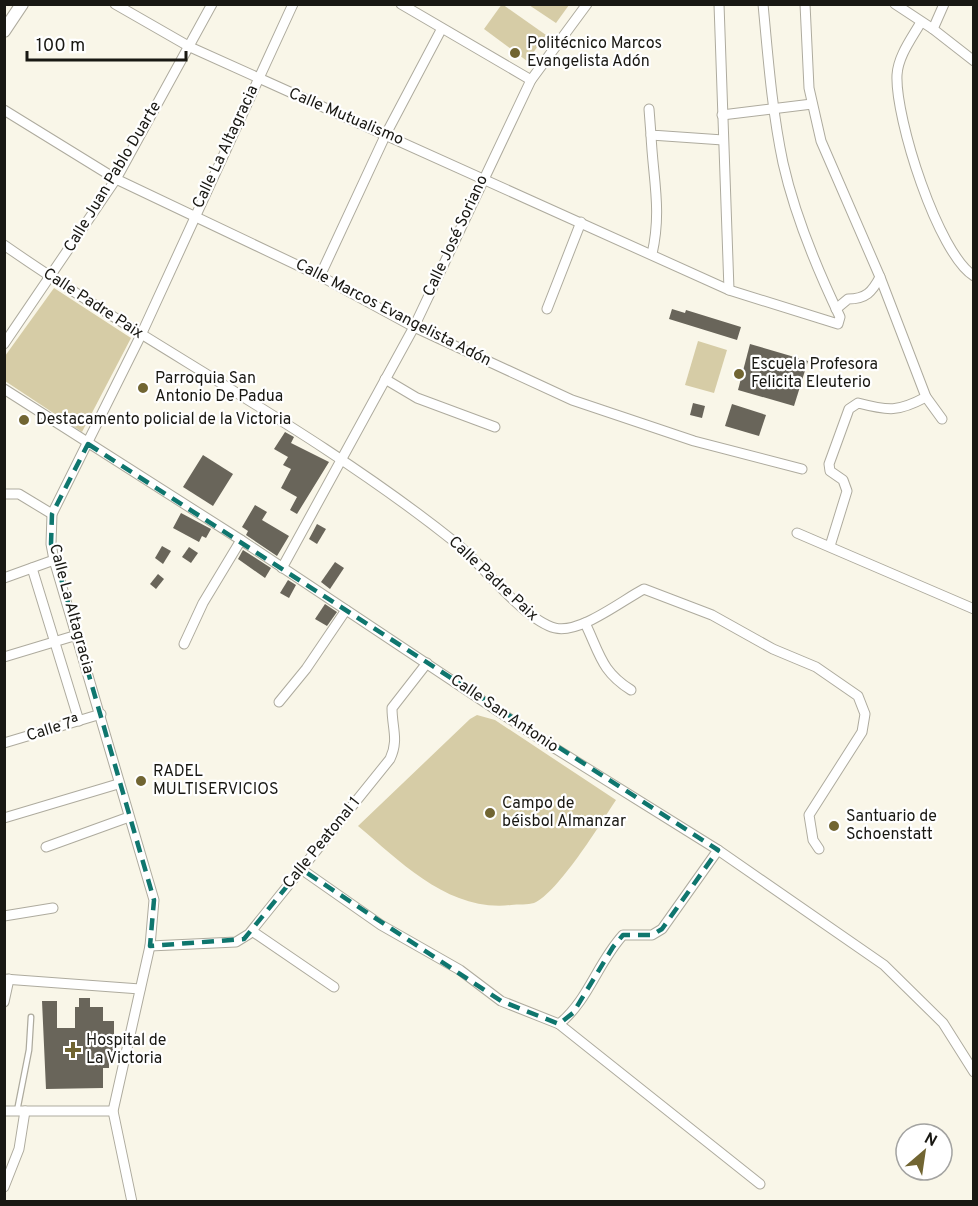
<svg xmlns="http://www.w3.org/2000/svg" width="978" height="1206" viewBox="0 0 978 1206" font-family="Overpass,sans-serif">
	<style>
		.green { fill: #d6cca6 }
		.building { fill: #69655a }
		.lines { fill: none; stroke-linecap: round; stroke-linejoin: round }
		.service-casing { stroke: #aeab9e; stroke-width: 7 }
		.minor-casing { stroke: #aeab9e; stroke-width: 11 }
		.secondary-casing { stroke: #aeab9e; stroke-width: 14 }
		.service { stroke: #fff; stroke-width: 4.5 }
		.minor { stroke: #fff; stroke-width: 9 }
		.secondary { stroke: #fff; stroke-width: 12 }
		.marked { fill: none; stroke: #0f766e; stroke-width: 4.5; stroke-dasharray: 12 8; stroke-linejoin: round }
		.poi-dot { fill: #716532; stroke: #fff; stroke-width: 2 }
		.labels { text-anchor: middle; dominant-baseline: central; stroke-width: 4.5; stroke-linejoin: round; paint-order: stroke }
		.poi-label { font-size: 16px; fill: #191813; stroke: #fff; text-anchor: start }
		.street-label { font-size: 16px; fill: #191813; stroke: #fff }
	</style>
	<rect width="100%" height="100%" fill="#f9f6e8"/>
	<g class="green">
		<polygon points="502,4 546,35 527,61 484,29"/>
		<polygon points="529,5 569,5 556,23"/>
		<polygon points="54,288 131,338 82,432 5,381 5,356"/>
		<polygon points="698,341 727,350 714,393 685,385"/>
		<path d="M477,715L495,720L616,800C601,823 558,893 534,903C528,905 518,904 511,905C449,912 402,863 358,826L470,719Z"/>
	</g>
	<g class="building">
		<polygon points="672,309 685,313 686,310 741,327 737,340 669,319"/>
		<polygon points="750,344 808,361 794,406 738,390"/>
		<polygon points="693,403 705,406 702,418 690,415"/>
		<polygon points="732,404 766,415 759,436 725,426"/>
		<polygon points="285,432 294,437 291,443 329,462 297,514 290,510 297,497 281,488 291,469 283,465 288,457 274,449"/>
		<polygon points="203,455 233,474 213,506 183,487"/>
		<polygon points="255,505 267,512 262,520 289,536 277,556 246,535 248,531 242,527"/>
		<polygon points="181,513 211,529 206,538 202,536 199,542 173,528"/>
		<polygon points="317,524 326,529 317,544 309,539"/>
		<polygon points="162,546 171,551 163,564 155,558"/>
		<polygon points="189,547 198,553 191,563 182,557"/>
		<polygon points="243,550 271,568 265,578 238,559"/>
		<polygon points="335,562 344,568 330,589 321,582"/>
		<polygon points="158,574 164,579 156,589 150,584"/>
		<polygon points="288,580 296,585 289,598 280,593"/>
		<polygon points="325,604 337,612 327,626 315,619"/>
		<polygon points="79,998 90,998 90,1007 103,1007 103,1021 114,1021 114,1052 109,1052 109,1068 103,1068 103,1088 46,1089 42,1001 57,1001 57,1028 75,1028 75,1007 79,1007"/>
	</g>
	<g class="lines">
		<g class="service-casing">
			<polyline id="service" points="17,1111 29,1050 31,1017"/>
		</g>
		<g class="minor-casing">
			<g id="minor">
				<path d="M115,4L190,47L729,290L838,324L840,317C817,269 795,216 783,163C772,111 768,57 763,4"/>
				<polyline points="401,4 531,80"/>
				<polyline points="719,4 729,290"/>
				<polyline points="805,4 809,88 821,141 880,277 926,397 942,419"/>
				<polyline points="895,4 933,29 974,61"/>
				<path d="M921,22C912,38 898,56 897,75C895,118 938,254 974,276"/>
				<polyline points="933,29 944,4"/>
				<polyline points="649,109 651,135 723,140"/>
				<polyline points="4,110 116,179 320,276 414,327 572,400 694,441 802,469"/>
				<polyline points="722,115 812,104"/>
				<path d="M651,135C653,179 662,210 652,254"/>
				<path d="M4,245C152,348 315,430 456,543C482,564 524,620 555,628C580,634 621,601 644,589L712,615L773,649L816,667L858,696L865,714L862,732L809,815L813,840L819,849"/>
				<polyline points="320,276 386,134 441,30"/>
				<polyline points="547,309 581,222"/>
				<path d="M836,309L848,299C866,299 872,292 880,277"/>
				<polyline points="4,344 116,179 212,4"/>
				<polyline points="385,379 417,398 495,427"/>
				<polyline points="4,389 241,540 540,739 718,850 884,965 943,1023 974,1072"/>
				<polyline points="4,494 19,494 52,514"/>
				<polyline points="797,533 974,609"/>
				<path d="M830,546L847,491L843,480L830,471L829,464L849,409L858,403C889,411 898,412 926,397"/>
				<polyline points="32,568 79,721"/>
				<polyline points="282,568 414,327 531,80 587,4"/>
				<polyline points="4,578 54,560"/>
				<path d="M585,623C600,654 601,671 631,690"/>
				<polyline points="184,644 203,603 241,540"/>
				<polyline points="4,657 77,635"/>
				<polyline points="279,702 306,669 346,610"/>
				<polyline points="4,743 101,714"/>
				<polyline points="4,818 118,784"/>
				<polyline points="46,847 129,817"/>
				<path d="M301,869L381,925L460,970L501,1001L559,1024C588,1001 598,962 623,935H652L662,929L718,850"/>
				<polyline points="4,916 53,908"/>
				<polyline points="252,931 334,987"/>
				<path d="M150,946L236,942L249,934L390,759C399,740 392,728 392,708L427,663"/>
				<polyline points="4,979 140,989"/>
				<polyline points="4,1002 9,979"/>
				<polyline points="559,1024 760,1184"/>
				<polyline points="4,1111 113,1111"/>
				<polyline points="4,1187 19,1149 25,1111"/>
				<polyline points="132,1202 113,1111 150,946 154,900 54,560 51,544 52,514 141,335 293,4"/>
			</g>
		</g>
		<g class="secondary-casing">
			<polyline id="secondary" points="4,31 22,4"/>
		</g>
		<use href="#service" class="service"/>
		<use href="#minor" class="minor"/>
		<use href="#secondary" class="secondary"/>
	</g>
	<path class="marked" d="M88,444L718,850L662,929L652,935H623L613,947L573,1013L559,1024L501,1001L301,869L244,939L150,946L154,900L51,544L52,514Z"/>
	<g class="poi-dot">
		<circle cx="515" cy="53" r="6"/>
		<circle cx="739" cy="374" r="6"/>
		<circle cx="143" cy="388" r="6"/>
		<circle cx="24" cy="420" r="6"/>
		<circle cx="141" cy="781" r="6"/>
		<circle cx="490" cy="813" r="6"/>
		<circle cx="834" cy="826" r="6"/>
		<path d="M70 1041h6v6h6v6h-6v6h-6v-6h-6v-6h6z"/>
	</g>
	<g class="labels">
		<g class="poi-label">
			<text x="527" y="44">Politécnico Marcos<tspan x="527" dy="18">Evangelista Adón</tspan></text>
			<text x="751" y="365">Escuela Profesora<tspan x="751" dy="18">Felicita Eleuterio</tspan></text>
			<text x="155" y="379">Parroquia San<tspan x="155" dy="18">Antonio De Padua</tspan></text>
			<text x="36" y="420">Destacamento policial de la Victoria</text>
			<text x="153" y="772">RADEL<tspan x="153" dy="18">MULTISERVICIOS</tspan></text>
			<text x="502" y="804">Campo de<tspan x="502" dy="18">béisbol Almanzar</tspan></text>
			<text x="846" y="817">Santuario de<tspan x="846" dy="18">Schoenstatt</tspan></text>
			<text x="86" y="1041">Hospital de<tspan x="86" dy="18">La Victoria</tspan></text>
		</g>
		<g class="street-label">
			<text transform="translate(346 117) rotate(23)">Calle Mutualismo</text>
			<text transform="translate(226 147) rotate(-65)">Calle La Altagracia</text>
			<text transform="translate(113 177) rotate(-59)">Calle Juan Pablo Duarte</text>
			<text transform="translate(456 236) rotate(-65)">Calle José Soriano</text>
			<text transform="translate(93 304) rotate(33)">Calle Padre Paix</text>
			<text transform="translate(393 313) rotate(27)">Calle Marcos Evangelista Adón</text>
			<text transform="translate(493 579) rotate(43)">Calle Padre Paix</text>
			<text transform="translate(71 609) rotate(75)">Calle La Altagracia</text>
			<text transform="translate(504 714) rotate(34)">Calle San Antonio</text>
			<text transform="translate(53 729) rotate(-17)">Calle 7ª</text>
			<text transform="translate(322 843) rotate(-51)">Calle Peatonal 1</text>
		</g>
	</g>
	<rect width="978" height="1206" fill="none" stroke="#191813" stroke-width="12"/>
	<g transform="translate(924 1152) rotate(29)"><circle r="28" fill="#ffffff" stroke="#a3a3a1" stroke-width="1.5"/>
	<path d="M0-4.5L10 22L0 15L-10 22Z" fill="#716532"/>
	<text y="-9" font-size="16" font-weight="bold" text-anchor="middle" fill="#191813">N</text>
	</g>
	<path d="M27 51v9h159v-9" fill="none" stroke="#191813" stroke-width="3"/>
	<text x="36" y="51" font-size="18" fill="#191813" stroke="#ffffff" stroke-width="4.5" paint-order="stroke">100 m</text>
</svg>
